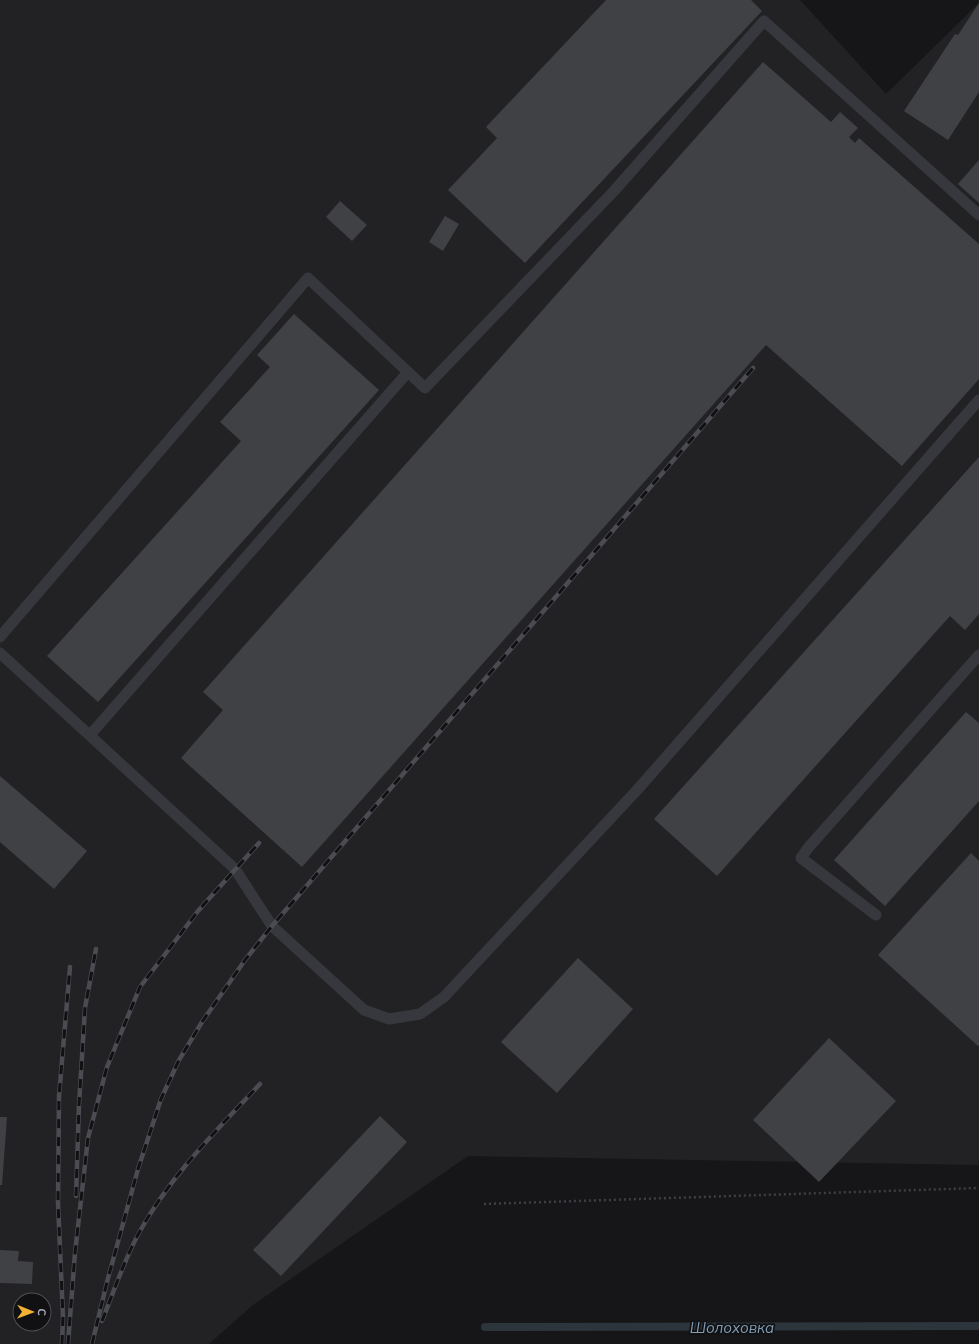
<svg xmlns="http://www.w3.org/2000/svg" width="979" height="1344" viewBox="0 0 979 1344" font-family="Mulish,sans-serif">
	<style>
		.built { fill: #222225; fill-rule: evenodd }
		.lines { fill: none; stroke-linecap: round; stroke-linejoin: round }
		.stream { stroke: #2c353c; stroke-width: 8 }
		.building { fill: #404145 }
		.path { stroke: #3d3f44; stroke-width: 2.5; stroke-dasharray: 2 3; stroke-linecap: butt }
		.service { stroke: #37383d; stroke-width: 11 }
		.rail-casing { stroke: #4a4c52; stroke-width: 4.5 }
		.rail { stroke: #111113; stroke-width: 3; stroke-dasharray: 9; stroke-linecap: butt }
		.labels { text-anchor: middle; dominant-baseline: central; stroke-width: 3.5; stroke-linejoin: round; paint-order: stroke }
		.water-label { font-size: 15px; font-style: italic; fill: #7f9bb3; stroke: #111113 }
	</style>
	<rect width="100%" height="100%" fill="#161618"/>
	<path class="built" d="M0,0H800L886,94L979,3V1165L468,1156L253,1305L209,1344H0ZM20,1300H44V1324H20Z"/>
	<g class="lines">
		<polyline class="stream" points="485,1327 979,1326"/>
	</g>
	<g class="building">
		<polygon points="606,0 751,0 762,11 525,263 448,190 497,138 486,127"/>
		<polygon points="979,3 979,92 948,140 904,111 955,34 958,35"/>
		<polygon points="763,62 831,122 840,112 858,128 849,137 855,143 859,138 979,244 979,379 902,466 766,345 302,867 181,758 223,710 203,692"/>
		<polygon points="979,160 979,203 958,184"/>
		<polygon points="340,201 367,225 352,241 326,217"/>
		<polygon points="445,216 459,224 443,251 429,242"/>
		<polygon points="294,314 379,390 98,702 47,656 241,441 220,422 270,367 257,355"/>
		<polygon points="979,457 979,614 965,630 950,616 717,876 654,819"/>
		<polygon points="966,712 979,723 979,801 885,906 834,860"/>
		<polygon points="0,776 87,851 54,889 0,842"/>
		<polygon points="971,853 979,861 979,1045 978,1046 878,955"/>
		<polygon points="578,958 633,1009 557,1093 501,1042"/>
		<polygon points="829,1038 896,1101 819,1182 753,1120"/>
		<polygon points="380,1116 407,1142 281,1276 253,1250"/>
		<polygon points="0,1117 7,1117 2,1185 0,1185"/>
		<polygon points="0,1250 19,1251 18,1261 33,1262 32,1284 0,1283"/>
	</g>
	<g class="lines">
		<polyline class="path" points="484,1204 979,1188"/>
		<g class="service">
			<polyline points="0,637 308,278 425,388 614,191 764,21 979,215"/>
			<polyline points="0,653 235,869 272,926 364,1010 389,1019 420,1014 444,997 638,789 979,400"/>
			<polyline points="90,735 408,372"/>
			<polyline points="876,915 801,858 808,848 979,655"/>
		</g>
		<g class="rail-casing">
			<g id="rail">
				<polyline points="76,1196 79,1105 85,1008 96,949"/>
				<path d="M102,1321C114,1291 124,1260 140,1231C171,1175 217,1130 260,1084"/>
				<polyline points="62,1344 63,1317 58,1203 59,1096 70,967"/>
				<polyline points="68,1344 75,1253 88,1138 107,1067 140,987 198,911 259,843"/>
				<polyline points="92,1344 107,1282 138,1169 161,1099 179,1060 202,1022 245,960 272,926 753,368"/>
			</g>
		</g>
		<use href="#rail" class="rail"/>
	</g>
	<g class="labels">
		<g class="water-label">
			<text x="732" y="1327">Шолоховка</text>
		</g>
	</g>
	<g transform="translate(32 1312) rotate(91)"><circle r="19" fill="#111113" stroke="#4d4f55"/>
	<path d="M0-3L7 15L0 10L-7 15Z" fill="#f2b134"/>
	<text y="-6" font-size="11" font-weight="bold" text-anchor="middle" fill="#a8adb8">С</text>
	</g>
</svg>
